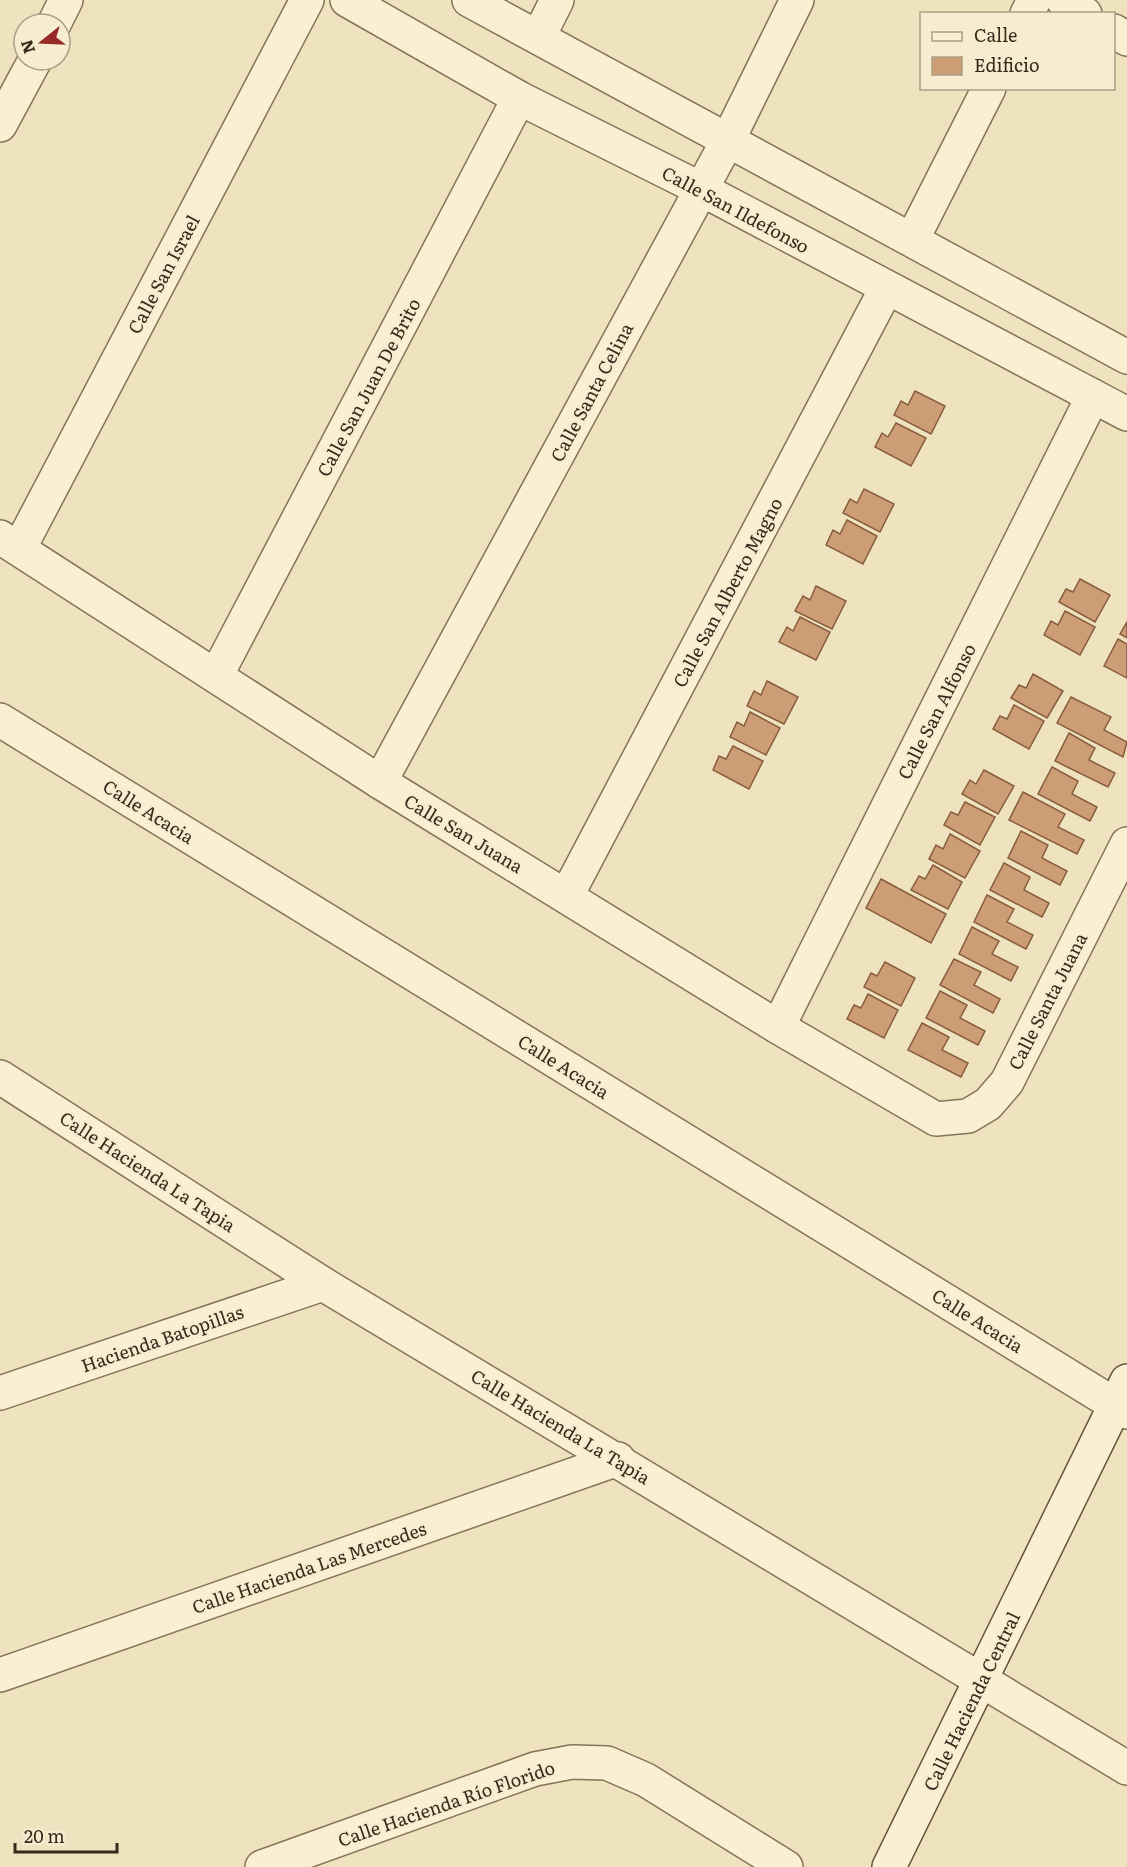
<svg xmlns="http://www.w3.org/2000/svg" width="1127" height="1867" viewBox="0 0 1127 1867" font-family="Literata,serif">
	<style>
		.building { fill: #cd9d75; stroke: #875d3d; stroke-width: 1.5 }
		.lines { fill: none; stroke-linecap: round; stroke-linejoin: round }
		.street-casing { stroke: #877357; stroke-width: 36 }
		.secondary-casing { stroke: #69543b; stroke-width: 36 }
		.street { stroke: #f9efd3; stroke-width: 33 }
		.secondary { stroke: #f9efd3; stroke-width: 33 }
		.labels { text-anchor: middle; dominant-baseline: central; stroke-width: 4.5; stroke-linejoin: round; paint-order: stroke }
		.street-label { font-size: 18px; fill: #372a1c; stroke: #f6eccf }
	</style>
	<rect width="100%" height="100%" fill="#eee2bf"/>
	<g class="building">
		<polygon points="915,391 945,406 931,434 894,415 901,401 908,405"/>
		<polygon points="896,423 926,438 911,466 875,447 882,433 888,437"/>
		<polygon points="864,489 894,504 880,532 843,513 850,499 857,503"/>
		<polygon points="847,520 877,536 863,564 826,545 833,530 840,534"/>
		<polygon points="1080,579 1110,595 1095,622 1059,602 1066,589 1073,592"/>
		<polygon points="816,586 846,601 832,629 795,611 803,596 810,600"/>
		<polygon points="1065,611 1095,627 1080,655 1044,635 1051,621 1058,625"/>
		<polygon points="800,617 830,632 816,660 779,642 787,627 793,631"/>
		<polygon points="1127,622 1127,638 1120,634"/>
		<polygon points="1118,639 1127,644 1127,678 1104,666"/>
		<polygon points="1033,674 1063,691 1047,718 1011,698 1019,685 1026,688"/>
		<polygon points="767,681 798,697 784,724 747,706 754,691 761,695"/>
		<polygon points="1071,697 1111,717 1104,730 1127,742 1123,757 1057,723"/>
		<polygon points="1014,705 1044,721 1029,749 993,729 1000,716 1007,719"/>
		<polygon points="750,712 780,728 766,755 730,737 737,722 744,726"/>
		<polygon points="1069,733 1095,748 1089,760 1115,773 1108,787 1055,761"/>
		<polygon points="733,746 763,761 749,789 713,770 719,756 726,759"/>
		<polygon points="1052,767 1078,781 1072,794 1097,807 1090,821 1038,794"/>
		<polygon points="984,770 1014,786 998,814 962,794 970,780 976,784"/>
		<polygon points="1023,792 1065,814 1058,827 1084,840 1077,854 1009,820"/>
		<polygon points="965,802 995,817 980,845 944,825 951,812 958,815"/>
		<polygon points="1021,831 1048,845 1042,858 1067,871 1060,885 1008,858"/>
		<polygon points="950,834 980,851 965,878 929,859 936,845 943,849"/>
		<polygon points="1004,863 1030,877 1024,890 1049,903 1042,917 990,890"/>
		<polygon points="933,865 962,882 948,909 911,890 919,876 925,879"/>
		<polygon points="881,879 946,914 931,943 866,908"/>
		<polygon points="987,895 1014,909 1007,922 1033,935 1026,949 974,922"/>
		<polygon points="972,927 999,941 992,954 1018,967 1011,981 959,954"/>
		<polygon points="954,959 981,972 974,985 1000,999 993,1013 940,985"/>
		<polygon points="885,962 915,978 901,1006 864,987 871,973 877,976"/>
		<polygon points="940,991 967,1005 960,1018 985,1031 978,1045 926,1018"/>
		<polygon points="868,994 898,1010 884,1038 847,1019 854,1005 861,1008"/>
		<polygon points="922,1023 949,1037 942,1050 968,1063 961,1077 908,1050"/>
	</g>
	<g class="lines">
		<g class="street-casing">
			<g id="street">
				<polyline points="347,0 519,98 701,189 1127,414"/>
				<polyline points="469,0 1127,357"/>
				<polyline points="1063,0 1085,14"/>
				<polyline points="1027,14 1034,0"/>
				<polyline points="54,24 66,0"/>
				<polyline points="1114,31 1127,39"/>
				<polyline points="539,36 557,0"/>
				<polyline points="0,125 35,60"/>
				<polyline points="913,238 989,88"/>
				<polyline points="0,537 380,782 778,1027 936,1119 968,1116 988,1104 1007,1082 1127,844"/>
				<polyline points="19,549 307,0"/>
				<polyline points="216,676 519,98"/>
				<polyline points="0,720 1127,1412"/>
				<polyline points="380,782 728,140 797,0"/>
				<polyline points="567,895 886,289"/>
				<polyline points="778,1027 1093,396"/>
				<polyline points="0,1077 323,1284 1127,1768"/>
				<polyline points="0,1393 323,1284"/>
				<polyline points="0,1675 618,1459"/>
				<polyline points="262,1867 535,1769 572,1762 607,1763 646,1780 786,1867"/>
			</g>
		</g>
		<g class="secondary-casing">
			<polyline id="secondary" points="889,1867 1127,1381"/>
		</g>
		<use href="#street" class="street"/>
		<use href="#secondary" class="secondary"/>
	</g>
	<g class="labels">
		<g class="street-label">
			<text transform="translate(736 209) rotate(28)">Calle San Ildefonso</text>
			<text transform="translate(163 274) rotate(-62)">Calle San Israel</text>
			<text transform="translate(368 387) rotate(-62)">Calle San Juan De Brito</text>
			<text transform="translate(591 392) rotate(-62)">Calle Santa Celina</text>
			<text transform="translate(727 592) rotate(-62)">Calle San Alberto Magno</text>
			<text transform="translate(936 711) rotate(-63)">Calle San Alfonso</text>
			<text transform="translate(149 811) rotate(32)">Calle Acacia</text>
			<text transform="translate(464 833) rotate(31)">Calle San Juana</text>
			<text transform="translate(1047 1001) rotate(-63)">Calle Santa Juana</text>
			<text transform="translate(564 1066) rotate(32)">Calle Acacia</text>
			<text transform="translate(148 1171) rotate(33)">Calle Hacienda La Tapia</text>
			<text transform="translate(978 1320) rotate(32)">Calle Acacia</text>
			<text transform="translate(162 1338) rotate(-19)">Hacienda Batopillas</text>
			<text transform="translate(561 1426) rotate(31)">Calle Hacienda La Tapia</text>
			<text transform="translate(309 1567) rotate(-19)">Calle Hacienda Las Mercedes</text>
			<text transform="translate(971 1701) rotate(-64)">Calle Hacienda Central</text>
			<text transform="translate(446 1803) rotate(-19)">Calle Hacienda Río Florido</text>
		</g>
	</g>
	<rect x="920" y="12" width="195" height="78" fill="#f6eccf" stroke="#aa9e87" stroke-width="1.5"/>
	<rect x="932" y="32" width="30" height="9" fill="#f9efd3" stroke="#aa9e87" stroke-width="1.5"/>
	<text x="974" y="42" font-size="18" fill="#372a1c">Calle</text>
	<rect x="932" y="57" width="30" height="18" fill="#cd9d75" stroke="#aa9e87" stroke-width="1.5"/>
	<text x="974" y="72" font-size="18" fill="#372a1c">Edificio</text>
	<g transform="translate(42 42) rotate(252)"><circle r="28" fill="#f6eccf" stroke="#aa9e87" stroke-width="1.5"/>
	<path d="M0-4.5L10 22L0 15L-10 22Z" fill="#972a27"/>
	<text y="-9" font-size="16" font-weight="bold" text-anchor="middle" fill="#372a1c">N</text>
	</g>
	<path d="M15 1843v9h102v-9" fill="none" stroke="#372a1c" stroke-width="3"/>
	<text x="24" y="1843" font-size="18" fill="#372a1c" stroke="#f6eccf" stroke-width="4.5" paint-order="stroke">20 m</text>
</svg>
